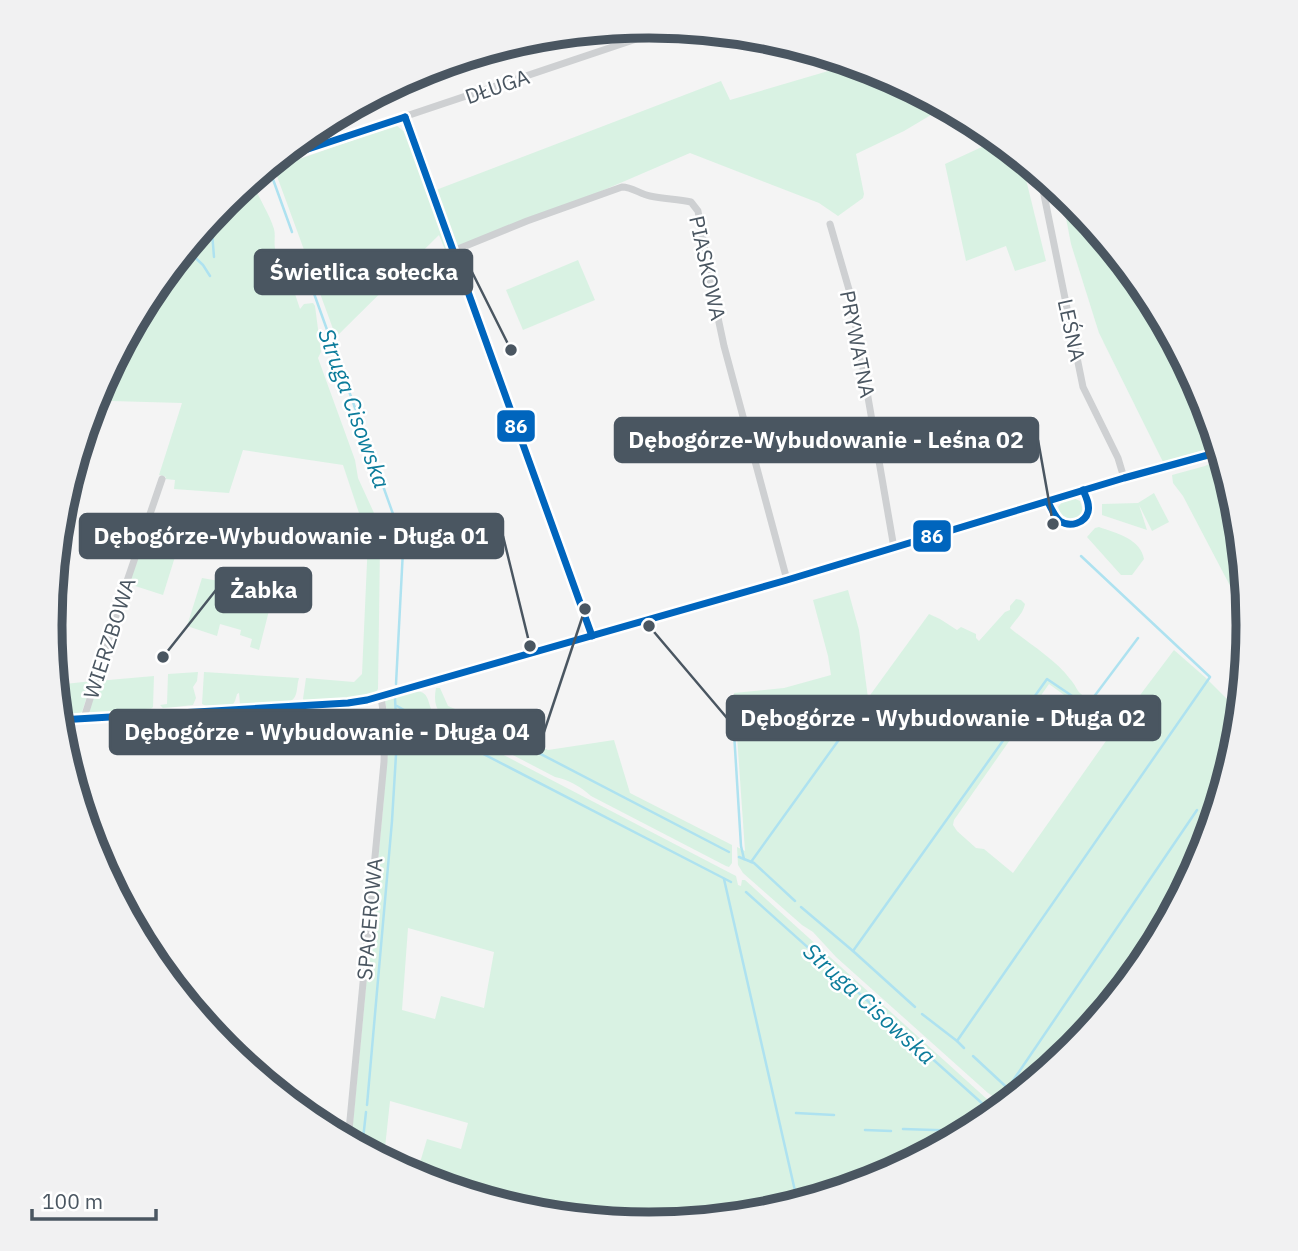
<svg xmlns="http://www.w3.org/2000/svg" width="1298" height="1251" viewBox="0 0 1298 1251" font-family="'IBM Plex Sans',sans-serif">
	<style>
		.green { fill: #d9f2e3; fill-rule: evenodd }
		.water { fill: #aee2f0 }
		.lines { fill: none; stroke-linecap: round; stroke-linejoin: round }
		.stream { stroke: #aee2f0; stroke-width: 2.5 }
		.street { stroke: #ced0d2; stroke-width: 7 }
		.secondary { stroke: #ced0d4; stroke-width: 10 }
		.bus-1-casing { stroke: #fff; stroke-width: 12 }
		.bus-1 { stroke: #0065bd; stroke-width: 7 }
		.labels { text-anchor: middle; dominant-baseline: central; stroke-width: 5; stroke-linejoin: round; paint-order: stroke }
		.street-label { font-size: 21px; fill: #4a5661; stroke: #fff }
		.water-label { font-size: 23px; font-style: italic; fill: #0c7c9b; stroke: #fff }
		.rim { fill: none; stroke: #4a5661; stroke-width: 9 }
		.leader { fill: none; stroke: #4a5661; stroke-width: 2.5 }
		.callout-dot { fill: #4a5661; stroke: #fff; stroke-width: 2.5 }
		.callout { fill: #4a5661; stroke: #4a5661; stroke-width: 2.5 }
		.callout-label { font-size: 23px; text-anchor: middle; font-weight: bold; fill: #fff }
		.line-badge { stroke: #fff; stroke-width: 2.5 }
		.badge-label { font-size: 19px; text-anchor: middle; font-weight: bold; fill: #fff }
	</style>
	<rect width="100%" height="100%" fill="#f4f4f4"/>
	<g class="green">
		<polygon points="852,64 879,72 934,101 936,112 904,131 856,154 864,194 863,198 838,216 819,203 690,153 448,257 439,235 336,337 274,168 396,125 407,134 428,193 721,81 730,100"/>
		<polygon points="997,140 1021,159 1046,261 1015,271 1006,246 966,261 945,164"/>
		<path d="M250,181L253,183C259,199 269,213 274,229C276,236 273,245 276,251C279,258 279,253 283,259C288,265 285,274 280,279L281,284L294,291L300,309L304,304L313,303L315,306L321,352L318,358L355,460L358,478L374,513L380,546L378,689L375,693L356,698L304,701L303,699L306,678L354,682L362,674L368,540L343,465L243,450L229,493L174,489L175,480L165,479L166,477L159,475L182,403L111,401L110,405H93L96,396L151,292L226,201Z"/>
		<polygon points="1061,192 1073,202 1147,293 1203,397 1218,446 1163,462 1099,333 1071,244"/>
		<polygon points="578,260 595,300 523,330 506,290"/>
		<polygon points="1221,458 1237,509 1248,620 1183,496 1173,483 1172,475 1205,466"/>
		<polygon points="1154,493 1169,522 1152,531 1139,505 1147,530 1102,515 1102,504 1138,503"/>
		<polygon points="1073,498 1080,501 1083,510 1081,517 1071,520 1061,515 1058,507 1063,501"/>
		<path d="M1099,527C1116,533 1141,539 1144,559L1132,575H1121L1087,537L1095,528Z"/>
		<polygon points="153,543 179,544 163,595 129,584 140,550 150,553"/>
		<polygon points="202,578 264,589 270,588 274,591 259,650 250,647 252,639 240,635 241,630 220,624 217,636 187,626"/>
		<path d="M848,590L859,630L868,698L929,614L940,619L957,630L961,627L976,634V638L979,641L1005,612L1010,610V606L1016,599L1021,600L1025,604C1023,614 1015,620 1010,628C1029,644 1055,659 1070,679C1079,689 1075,692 1089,699L1082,708L1049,684L954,820L953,825L957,831L976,848L984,849L1013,873L1113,731L1174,650L1206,678L1240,712L1237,743L1202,855L1147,959L1072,1050L1005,1105L988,1093L836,957L813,932L802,925L743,873L738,865L737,847L745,851L734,693L784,688L831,675L828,656L813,600Z"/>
		<polygon points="198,672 197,681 193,687 196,698 193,705 175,707 165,710 160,705 167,704 168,674"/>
		<path d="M204,672L299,678C296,687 299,699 288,702L241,705L240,704L239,693L237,694L235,701L232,706L208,707L202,704Z"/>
		<polygon points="154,676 153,707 149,711 93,714 89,711 97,681"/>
		<polygon points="92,681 82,712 76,715 59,716 56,685"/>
		<path d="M436,688H440L448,706L527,739L548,750L614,740L630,793L732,845V863L729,867L726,866L591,796C580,786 569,780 555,777L455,725C440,716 432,708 436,688Z"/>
		<path d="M414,691C429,691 427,700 432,711C435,716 439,720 444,724L736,876L738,885L741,886L742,880H745L999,1110L982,1124L878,1179L766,1213L649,1225L532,1213L419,1179L351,1143L383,808L389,723L385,701ZM408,928L494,952L484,1008L441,996L435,1019L402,1010ZM390,1101L468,1123L461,1149L427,1139L419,1166L384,1157Z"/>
	</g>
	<polygon class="water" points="918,696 927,701 926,705 913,727 904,729 901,727 898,721 902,714 912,707"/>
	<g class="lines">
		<g class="stream">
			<polyline points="270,171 292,232"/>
			<polyline points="212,232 214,257"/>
			<polyline points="186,249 203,265 210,276"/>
			<polyline points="302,260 402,539 403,550 396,684"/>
			<polyline points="732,700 741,846 744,859"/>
			<polyline points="397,706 464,744 731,882"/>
			<polyline points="485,725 729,852"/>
			<polyline points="739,857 754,863 795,901"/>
			<polyline points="751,862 866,702"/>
			<polyline points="724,879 798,1204"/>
			<polyline points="746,892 994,1114"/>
			<polyline points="801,907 853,951 1047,679 1087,706 1138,638"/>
			<polyline points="853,951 915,1007"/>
			<polyline points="922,1014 957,1041"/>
			<polyline points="964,1048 957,1041 1210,677 1081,556"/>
			<polyline points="973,1056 1016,1096"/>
			<polyline points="1008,1088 1197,810"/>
			<polyline points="367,1105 392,821 397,738 395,698"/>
			<polyline points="796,1113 834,1115"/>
			<polyline points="903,1129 965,1131"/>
			<polyline points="865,1130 891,1131"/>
			<polyline points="362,1148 366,1112"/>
			<polyline points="914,1148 935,1149"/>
		</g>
		<g class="street">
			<polyline points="405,117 495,364 592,636"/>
			<polyline points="272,163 305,150 669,28"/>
			<polyline points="1040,175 1083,387 1118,458 1124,478"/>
			<polyline points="830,224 850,293 894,548"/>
			<path d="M453,251L527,221L622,187C632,187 640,194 650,196C664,199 678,199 691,202L698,211L710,280L724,346L787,580"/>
			<polyline points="84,718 126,584 162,479"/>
			<polyline points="348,1141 384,762 385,724 381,697"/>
		</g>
		<polyline class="secondary" points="59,720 348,703 367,700 787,580 1124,478 1219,452"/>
		<g class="bus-1-casing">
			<g id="bus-1">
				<polyline points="405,117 592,636"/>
				<polyline points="273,163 305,150 405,117"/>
				<path d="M1048,502C1051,508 1055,517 1060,521C1070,528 1085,523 1088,512C1090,504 1086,497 1083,490"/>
				<polyline points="59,720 348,703 367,700 787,580 1124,478 1219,452"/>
			</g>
		</g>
		<use href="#bus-1" class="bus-1"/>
	</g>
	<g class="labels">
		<g class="street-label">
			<text transform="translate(497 86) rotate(-19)">DŁUGA</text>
			<text transform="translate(708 268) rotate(78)">PIASKOWA</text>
			<text transform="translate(1072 330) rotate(78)">LEŚNA</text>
			<text transform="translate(858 344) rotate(79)">PRYWATNA</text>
			<text transform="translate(109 638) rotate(-72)">WIERZBOWA</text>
			<text transform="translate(369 919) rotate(-85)">SPACEROWA</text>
		</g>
		<g class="water-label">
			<text transform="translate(355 408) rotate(70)">Struga Cisowska</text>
			<text transform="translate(870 1003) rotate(42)">Struga Cisowska</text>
		</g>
	</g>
	<path d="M0 0H1298V1251H0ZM62 625a587 587 0 1 1 1174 0a587 587 0 1 1-1174 0Z" fill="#f1f1f2" fill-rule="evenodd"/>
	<path class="rim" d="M62 625a587 587 0 1 1 1174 0a587 587 0 1 1-1174 0Z"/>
	<path class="leader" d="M511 350L472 272M1053 524L1038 440M530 646L503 536M163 657L216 590M649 626L727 718M585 609L544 732"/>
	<g class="callout-dot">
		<circle cx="511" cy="350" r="7"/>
		<circle cx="1053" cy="524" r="7"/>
		<circle cx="530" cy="646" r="7"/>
		<circle cx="163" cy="657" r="7"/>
		<circle cx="649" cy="626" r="7"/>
		<circle cx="585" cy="609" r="7"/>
	</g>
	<g class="callout">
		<rect x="255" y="250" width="217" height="44" rx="7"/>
		<rect x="615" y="418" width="423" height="44" rx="7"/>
		<rect x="80" y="514" width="423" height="44" rx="7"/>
		<rect x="216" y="568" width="95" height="44" rx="7"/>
		<rect x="727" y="696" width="433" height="44" rx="7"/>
		<rect x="110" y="710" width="434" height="44" rx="7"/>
	</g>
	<g class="callout-label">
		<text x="364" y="280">Świetlica sołecka</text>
		<text x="826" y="448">Dębogórze-Wybudowanie - Leśna 02</text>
		<text x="291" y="544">Dębogórze-Wybudowanie - Długa 01</text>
		<text x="264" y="598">Żabka</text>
		<text x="943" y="726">Dębogórze - Wybudowanie - Długa 02</text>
		<text x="327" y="740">Dębogórze - Wybudowanie - Długa 04</text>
	</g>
	<g class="line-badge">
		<rect x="496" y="409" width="40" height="34" rx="7" fill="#0065bd"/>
		<rect x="912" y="519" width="40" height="34" rx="7" fill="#0065bd"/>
	</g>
	<g class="badge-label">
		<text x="516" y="433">86</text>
		<text x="932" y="543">86</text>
	</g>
	<path d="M32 1209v10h124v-10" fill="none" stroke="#4a5661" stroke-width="3.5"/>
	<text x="42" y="1209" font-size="21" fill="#4a5661" stroke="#ffffff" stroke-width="5" paint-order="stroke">100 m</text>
</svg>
